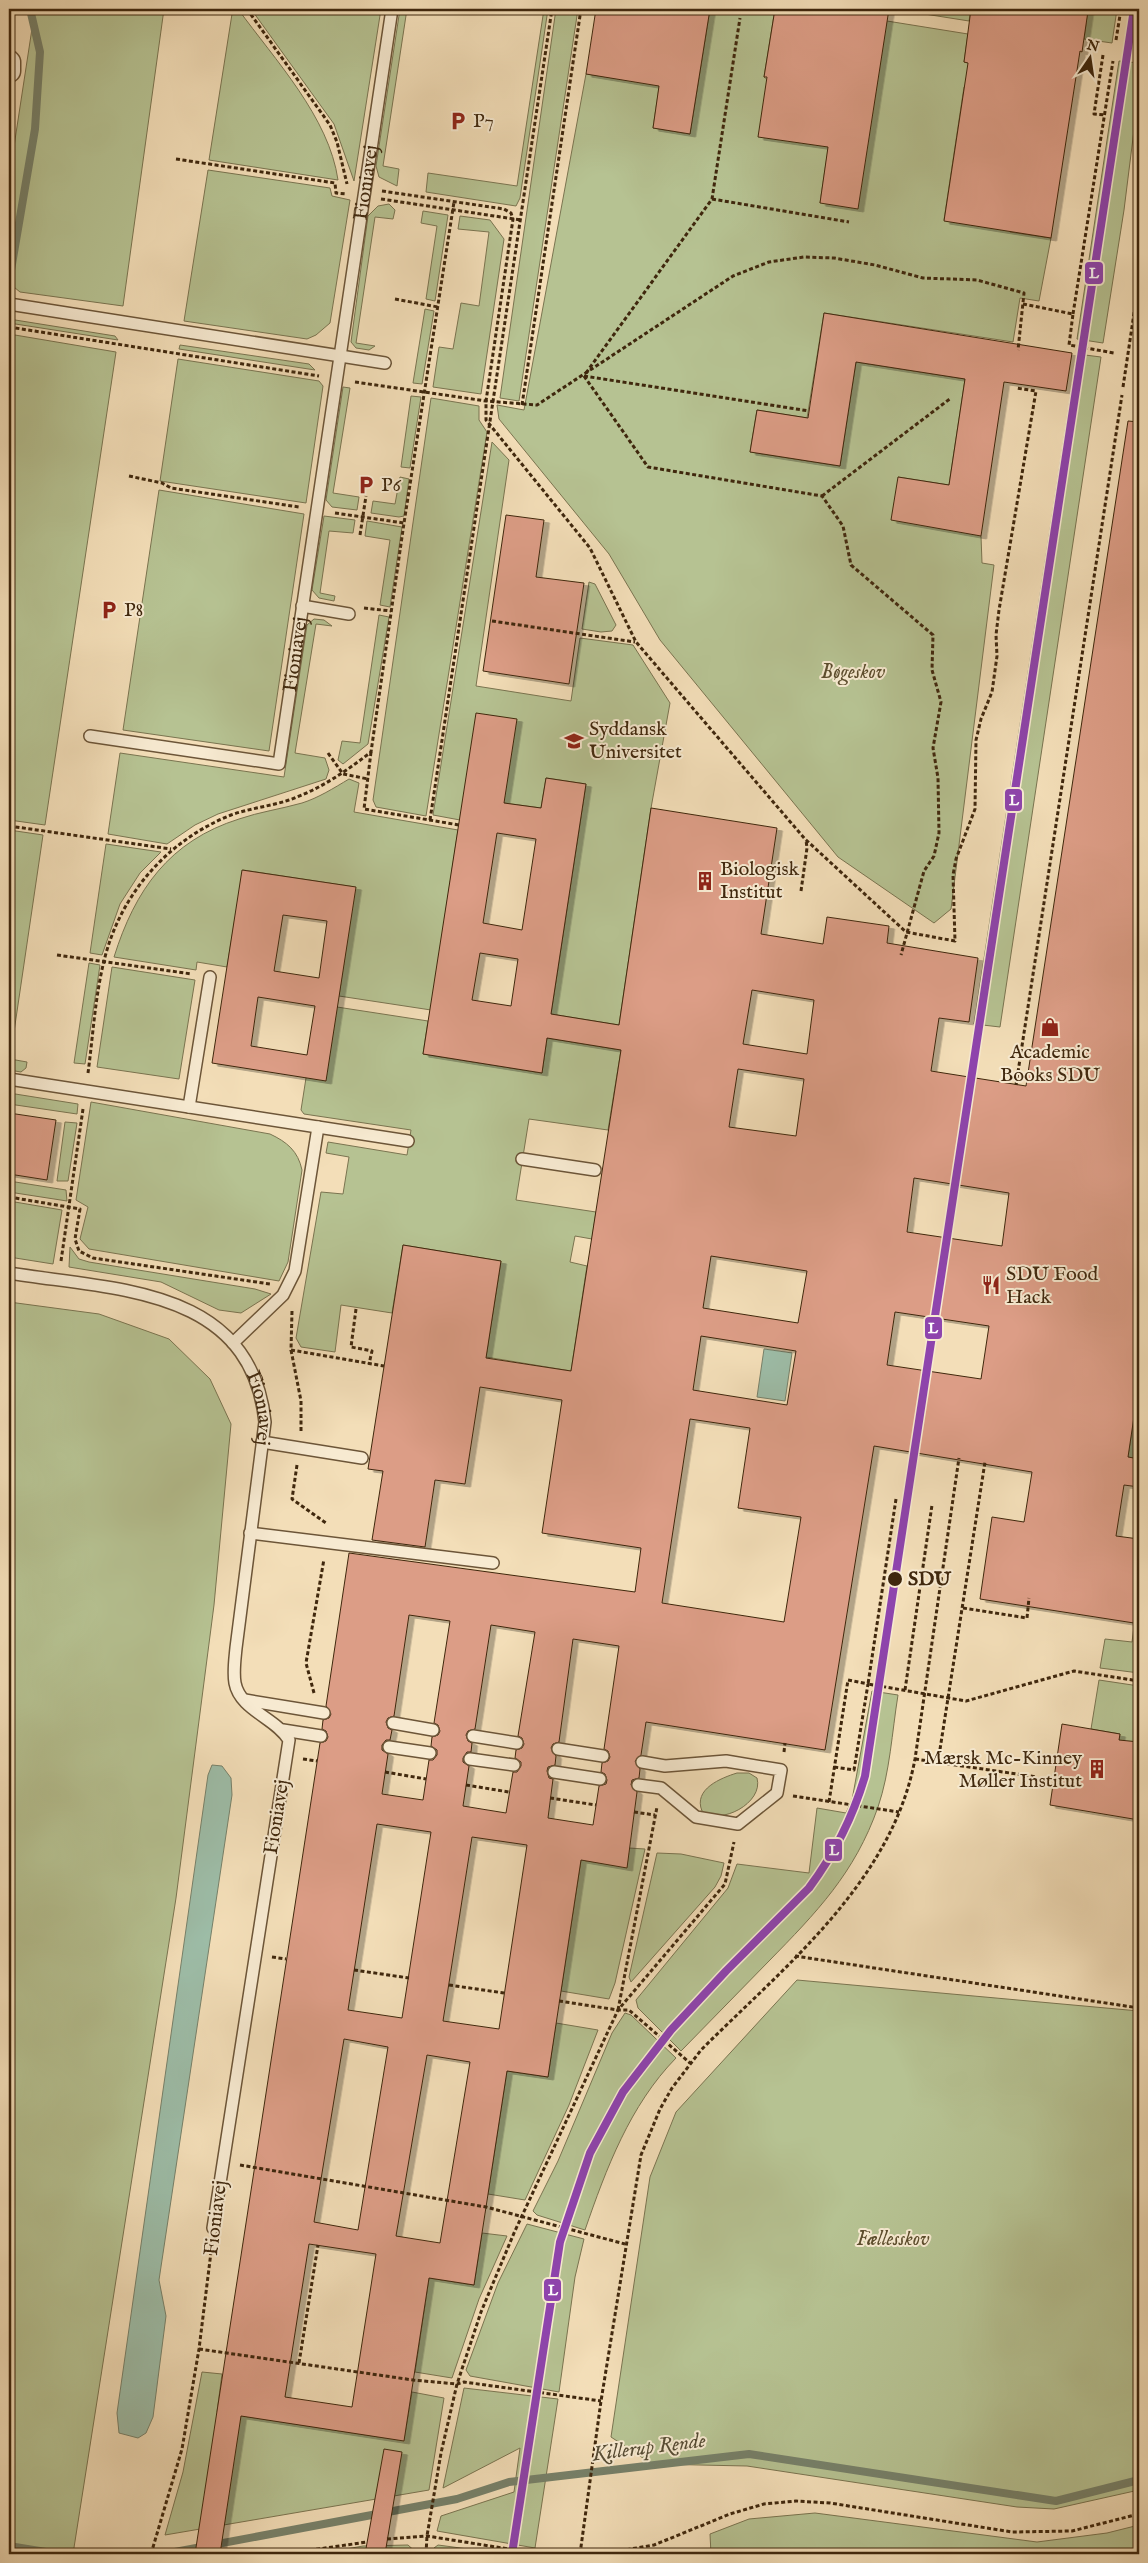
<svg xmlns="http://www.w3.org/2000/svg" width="1148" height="2563" viewBox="0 0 1148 2563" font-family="'IM FELL English',serif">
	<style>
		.green { fill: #b6c292; stroke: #7a7450 }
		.water { fill: #9dbda8; stroke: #77816a }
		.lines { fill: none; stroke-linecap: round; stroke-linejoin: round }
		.stream { stroke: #77816a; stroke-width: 8 }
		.building { fill: #dc9d86; stroke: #3f270d; fill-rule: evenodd; filter: url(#shadow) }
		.service-casing { stroke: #6c5538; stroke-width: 14 }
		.minor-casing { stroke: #6c5538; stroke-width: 25 }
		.path { stroke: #3f270d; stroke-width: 3; stroke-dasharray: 4 2.5; stroke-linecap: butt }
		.service { stroke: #f7ead1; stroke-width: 11 }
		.minor { stroke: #f7ead1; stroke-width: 22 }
		.tram-1-casing { stroke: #f7ead1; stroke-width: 11 }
		.tram-1 { stroke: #8e44ad; stroke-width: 8 }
		.stop-dot { fill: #3f270d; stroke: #f7ead1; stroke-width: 2 }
		.labels { text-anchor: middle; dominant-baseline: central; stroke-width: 4; stroke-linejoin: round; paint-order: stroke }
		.poi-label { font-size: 20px; fill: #3f270d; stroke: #f7ead1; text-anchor: start }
		.street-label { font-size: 20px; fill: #3f270d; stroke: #f7ead1 }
		.park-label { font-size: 20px; font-style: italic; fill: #5d4e2e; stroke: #f7ead1 }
		.stop-label { font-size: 20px; font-weight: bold; fill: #3f270d; stroke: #f7ead1; text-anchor: start }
		.water-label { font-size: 21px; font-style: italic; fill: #564c34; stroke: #f7ead1 }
		.line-badge { stroke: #f7ead1; stroke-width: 2 }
		.badge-label { font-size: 14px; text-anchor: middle; font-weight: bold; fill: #fff }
	</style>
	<defs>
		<filter id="shadow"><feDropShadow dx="5.5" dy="3" stdDeviation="0" flood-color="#0004"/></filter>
	</defs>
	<rect width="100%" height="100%" fill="#f3deb8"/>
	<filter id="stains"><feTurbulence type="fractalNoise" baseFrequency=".004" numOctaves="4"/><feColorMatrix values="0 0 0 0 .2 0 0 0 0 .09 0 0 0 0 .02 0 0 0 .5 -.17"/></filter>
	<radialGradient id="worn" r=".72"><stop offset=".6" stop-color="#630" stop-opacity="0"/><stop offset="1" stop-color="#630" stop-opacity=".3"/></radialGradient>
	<g class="green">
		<polygon points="35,9 164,9 123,306 20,292 9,283 9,179"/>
		<path d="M228,9H238C275,60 329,117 338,180L209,160L232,14Z"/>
		<polygon points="251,9 381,9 354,181 334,124"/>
		<polygon points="400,9 407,9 383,166 399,169 397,186 379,177 376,166"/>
		<polygon points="544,9 548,9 520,198 516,206 426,192 428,173 517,186"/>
		<polygon points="556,9 578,9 519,401 500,398"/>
		<polygon points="639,9 671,9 653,128 690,134 710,9 775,9 764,77 831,130 820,203 887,21 968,34 964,62 1027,72 1023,96 964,87 944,220 1024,144 1010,232 1051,238 1039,301 1020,298 1013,342 824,313 807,418 757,410 750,452 840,466 856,362 965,379 949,485 898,477 981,536 982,563 994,565 951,909 934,923 838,857 660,640 609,554 499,419 497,405 524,410 586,74 627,80"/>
		<polygon points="893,9 971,9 969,21"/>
		<polygon points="1088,9 1117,9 1112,43 1084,39"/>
		<polygon points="1119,61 1139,63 1139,90 1124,210 1103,343 1077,339"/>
		<polygon points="208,170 330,188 332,196 350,200 330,323 316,335 307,339 184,321"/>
		<polygon points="389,204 395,210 393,219 375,217 356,343 375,346 369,350 356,348 351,342 368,216 378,206"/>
		<polygon points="423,211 448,215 435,301 426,299 437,226 421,223"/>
		<polygon points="460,216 490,220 504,239 481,394 433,387 439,347 453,349 461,303 479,306 489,232 458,229"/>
		<polygon points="425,309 434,311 422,384 413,383"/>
		<polygon points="9,319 115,336 118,340 9,323"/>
		<polygon points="9,334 116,352 45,825 9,820"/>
		<polygon points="180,345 309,364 315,370 179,349"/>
		<polygon points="1077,354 1101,357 1000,1027 974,1024"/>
		<polygon points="178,359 319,381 323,386 306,503 160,481"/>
		<polygon points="343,387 350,388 333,493 359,497 357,510 332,507 326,500"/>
		<polygon points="411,396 421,397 410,468 401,467"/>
		<polygon points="431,398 479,406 479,420 487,432 426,816 376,807 373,800"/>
		<polygon points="492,442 509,460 476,686 571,701 580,638 633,645 670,703 651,808 619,1025 551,1014 586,784 546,778 541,808 504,803 460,820 433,815"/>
		<polygon points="400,477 409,479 404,516 399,517 371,513 373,501 395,504"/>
		<polygon points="159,490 304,514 269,751 123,730"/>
		<polygon points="324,516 355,520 353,533 329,531 320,593 335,596 334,601 319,598 312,590"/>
		<polygon points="367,521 402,527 390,607 380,605 390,540 365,536"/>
		<polygon points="589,582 595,584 616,625 612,631 601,632 582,629"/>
		<polygon points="379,615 389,617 368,744 343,764 338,760 342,741 360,743"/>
		<polygon points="314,619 324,620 332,626 316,624 295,753 325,758 329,770 326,779 218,814 195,825 167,844 108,834 120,753 284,777 307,625"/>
		<path d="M349,779L359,783L354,812L458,830L431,1010L339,996L355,887L243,870L227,967L197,962L196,970L114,957C135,890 169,841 239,819C259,812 281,809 302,803C318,798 334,788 349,779Z"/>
		<polygon points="9,830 43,835 10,1059 27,1062 26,1068 21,1072 9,1070"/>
		<polygon points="106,844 161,852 140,873 120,904 102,955 90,953"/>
		<polygon points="89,963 100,965 85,1064 74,1063"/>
		<polygon points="112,967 195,980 179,1079 97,1067"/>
		<polygon points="337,1007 428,1021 423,1054 542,1073 547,1038 621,1050 608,1130 529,1119 516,1200 596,1212 592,1239 575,1236 570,1262 587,1266 571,1371 486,1357 501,1261 403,1245 392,1313 341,1305 335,1352 301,1347 296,1338 321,1192 343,1194 349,1157 326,1153 328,1142 407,1155 411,1130 304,1114 301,1110 306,1078"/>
		<polygon points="9,1093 78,1104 77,1114 9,1104"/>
		<path d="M91,1102L270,1134C287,1142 298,1151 302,1170L288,1262L279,1281L89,1249L80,1239L88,1207L76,1200Z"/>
		<polygon points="65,1122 77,1123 68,1181 57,1181"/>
		<polygon points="9,1181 66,1190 67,1201 9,1192"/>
		<polygon points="9,1201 62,1210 53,1264 9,1257"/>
		<polygon points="70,1247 79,1259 89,1262 255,1289 271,1294 241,1313 219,1310 161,1282 69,1267"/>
		<polygon points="9,1302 99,1314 169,1339 210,1379 231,1424 214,1605 176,1898 73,2554 9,2554"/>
		<polygon points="1139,1383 1139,1459 1128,1457"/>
		<polygon points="1138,1596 1139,1673 1100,1668 1105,1639 1132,1642"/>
		<polygon points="1099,1680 1139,1686 1139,1766 1116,1763 1120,1734 1091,1729"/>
		<path d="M872,1691L898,1695C892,1732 890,1772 878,1807C855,1873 816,1913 769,1961C740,1991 710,2021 681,2051L638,2008L636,2000L728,1888L737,1864L809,1873L817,1808L846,1813L852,1800Z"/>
		<path d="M737,1773H749L757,1778C764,1803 720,1826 702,1811C693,1789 721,1778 737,1773Z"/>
		<polygon points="629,1848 645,1849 615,1983 609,1999 561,1991 581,1860 627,1867"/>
		<polygon points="657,1853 681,1854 724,1863 721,1876 715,1887 631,1982 629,1977"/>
		<polygon points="797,1980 1139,2011 1139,2490 1054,2509 1017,2507 747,2466 652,2464 611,2437 650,2177 676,2112"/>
		<path d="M625,2013L631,2015L676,2058C630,2105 606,2169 585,2230L537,2215L533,2211L558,2161L612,2033Z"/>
		<polygon points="556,2023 598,2030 569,2105 525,2200 488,2194 507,2071 548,2077"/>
		<polygon points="527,2224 584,2239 575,2277 559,2392 470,2376 466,2370 498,2283"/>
		<polygon points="482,2233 507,2236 479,2299 452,2378 415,2372 429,2278 474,2285"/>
		<polygon points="202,2372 222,2374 217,2412 386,2438 404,2440 412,2392 444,2398 429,2490 165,2535 183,2472"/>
		<polygon points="464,2388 558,2399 535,2548 437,2531 441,2516 514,2492 520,2448 443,2488"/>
		<polygon points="815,2513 1037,2542 1107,2533 1139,2525 1139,2554 711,2554 710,2534 749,2519"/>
		<polygon points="408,2545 418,2554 318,2554 363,2546"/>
		<polygon points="438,2545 505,2554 506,2554 434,2554 434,2548"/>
	</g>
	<g class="water">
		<polygon points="764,1349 792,1353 785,1401 757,1397"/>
		<polygon points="212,1765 222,1766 231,1778 232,1795 159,2280 166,2316 153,2417 146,2433 138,2438 119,2433 117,2413 208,1775"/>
	</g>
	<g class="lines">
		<g class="stream">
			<polyline points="11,270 35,129 40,52 30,9"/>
			<polyline points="9,2546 58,2554"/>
			<polyline points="164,2554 457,2499 509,2482 749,2454 1056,2501 1139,2480"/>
		</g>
	</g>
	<g class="building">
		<polygon points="596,9 710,9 690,134 653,128 659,86 586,74"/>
		<polygon points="775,9 889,9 858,209 820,203 828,147 758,137 767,77 764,77"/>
		<polygon points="971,9 1072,9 1088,11 1082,52 1080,51 1051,238 944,221 968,63 964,62"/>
		<polygon points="824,313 1072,353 1066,391 1004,382 981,536 891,520 898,477 949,485 965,379 856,362 840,466 750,452 757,410 808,418"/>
		<path d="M1128,421L1139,422V1383L1128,1457L1139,1459V1487L1124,1485L1116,1536L1139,1539V1590L1134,1623L980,1599L992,1517L1024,1522L1032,1472L874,1446L825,1750L646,1722L641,1755L635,1761L640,1769L639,1778L632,1780L631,1785L637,1792L627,1868L581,1860L548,2077L507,2071L474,2285L429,2278L404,2441L241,2416L220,2554H195L320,1743L326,1741L328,1737L326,1731L322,1729L323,1720L329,1718L331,1714L326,1706L349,1553L635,1592L641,1548L542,1533L562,1400L480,1387L465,1484L435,1480L425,1547L372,1540L383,1471L368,1469L403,1245L501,1261L486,1358L571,1371L621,1050L547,1038L542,1073L423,1054L476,713L517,719L504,803L541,808L546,778L586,784L551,1014L619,1025L651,808L777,828L761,934L823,944L827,917L889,926L887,943L978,958L969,1022L939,1018L931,1071L1026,1086ZM497,833L536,839L522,930L483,923ZM480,953L518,959L511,1006L472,1000ZM752,990L814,1000L807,1054L743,1044ZM738,1069L804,1079L796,1136L729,1127ZM914,1178L1009,1193L1002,1246L907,1232ZM711,1256L807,1271L798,1323L703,1308ZM895,1312L989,1326L981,1379L887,1365ZM701,1336L796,1351L787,1405L693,1390ZM690,1419L750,1428L738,1508L801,1517L784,1622L662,1603ZM409,1615L450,1621L434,1723L438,1725L440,1731L438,1735L432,1737L431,1746L437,1750V1755L433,1760H429L423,1800L382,1794L388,1754L382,1750V1745L386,1740H390L392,1730L388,1728L386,1722L388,1718L394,1716ZM491,1625L535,1632L518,1736L522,1738L524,1744L522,1748L516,1750L515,1758L521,1762V1766L517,1772H513L506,1813L463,1806L469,1766L463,1762V1758L467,1752H471L472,1743L468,1741L466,1735L468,1731L475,1729ZM573,1639L619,1646L604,1749L608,1751L610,1757L608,1761L602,1763L601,1772L605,1774L607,1780L606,1784L599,1786L593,1825L548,1818L553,1779L549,1778L547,1771L548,1767L555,1765L556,1756L551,1748L553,1744L559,1742ZM377,1824L431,1832L402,2018L348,2010ZM472,1837L527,1845L499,2029L443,2021ZM344,2039L388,2047L358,2230L314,2222ZM427,2055L470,2062L440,2243L396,2236ZM309,2244L376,2254L352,2407L285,2397Z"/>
		<polygon points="506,515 544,520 536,577 584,583 569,684 483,671"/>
		<path d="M242,870L356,887L326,1081L212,1063ZM283,915L327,921L319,978L274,971ZM258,997L315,1006L307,1055L251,1046Z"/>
		<polygon points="9,1113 56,1120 47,1180 9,1174"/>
		<polygon points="1062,1724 1120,1734 1119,1740 1139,1742 1139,1820 1050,1805"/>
		<polygon points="384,2449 402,2452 385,2554 365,2554"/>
	</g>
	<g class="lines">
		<g class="service-casing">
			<g id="service">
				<polyline points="9,304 385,363"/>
				<polyline points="302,606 349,614"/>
				<path id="s1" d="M90,736L279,764L392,9"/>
				<polyline points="9,1079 408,1141"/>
				<polyline points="189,1107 210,977"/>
				<polyline points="522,1159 595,1170"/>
				<path id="s2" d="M9,1273C113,1290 251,1286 265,1422L236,1648C235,1659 233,1672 235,1683C240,1710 276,1718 289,1740L213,2228"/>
				<polyline points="233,1343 283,1295 295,1271 318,1127"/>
				<polyline points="262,1442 362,1458"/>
				<polyline points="250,1533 493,1563"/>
				<polyline points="245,1700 324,1713"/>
				<polyline points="393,1723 433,1730"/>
				<polyline points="283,1730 321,1736"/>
				<polyline points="473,1736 517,1743"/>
				<polyline points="389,1747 430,1753"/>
				<polyline points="558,1749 603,1756"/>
				<polyline points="470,1759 514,1765"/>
				<polyline points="554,1772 600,1779"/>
				<polyline points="638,1785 661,1788 696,1817 738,1824 777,1793 781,1770 726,1761 665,1766 642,1762"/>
			</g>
		</g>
		<g class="minor-casing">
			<polyline id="minor" points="9,62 9,71"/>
		</g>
		<g class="path">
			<polyline points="247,9 330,125 337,142 347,184"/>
			<polyline points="1116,40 1121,9"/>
			<polyline points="1103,55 1094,114 1105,115"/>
			<polyline points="176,159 335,183 336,193 347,194"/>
			<polyline points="382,191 504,209 511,213 513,219 486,401 486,420 590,548 636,642 805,839 906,932 955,941 953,875 956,859 975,809 976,740 981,719 992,692 997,656 996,635 999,610 1036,391 1016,388"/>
			<polyline points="381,199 521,220"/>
			<polyline points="712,199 849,222"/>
			<polyline points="395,299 438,307"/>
			<polyline points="1023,304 1073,314 1069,345 1114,353"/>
			<polyline points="1073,314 1113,61"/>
			<polyline points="9,327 319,376"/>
			<polyline points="586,373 712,199 740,18"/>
			<polyline points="584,376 648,467 822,496 843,526 851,565 933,635 932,670 941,702 933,748 938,778 939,833 934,856 924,871 901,955"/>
			<polyline points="584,376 809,411"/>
			<polyline points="355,382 486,401 537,405 733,276 769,262 804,257 834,258 875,265 923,278 977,280 1024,293 1018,350"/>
			<polyline points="1123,387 1139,280"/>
			<polyline points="522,405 581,9"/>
			<polyline points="129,476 162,483 171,488 299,507"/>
			<polyline points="822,496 951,398"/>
			<polyline points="335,513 404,523"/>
			<polyline points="360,535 366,496"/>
			<polyline points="364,608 391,611"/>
			<polyline points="492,621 635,642"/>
			<polyline points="371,752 364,809 459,825"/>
			<polyline points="328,753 343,774 368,779"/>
			<polyline points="430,820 552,9"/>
			<polyline points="9,826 171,849"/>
			<polyline points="801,891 807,848 806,840"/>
			<polyline points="57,955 192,974"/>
			<path d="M88,1073C93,1036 95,997 104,961C120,894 168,840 231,815C253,807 276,806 297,797C325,786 349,769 371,752L404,523L454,202"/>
			<polyline points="1016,1085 1122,395"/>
			<polyline points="9,1197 80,1209 75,1239 79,1251 93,1258 270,1284"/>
			<polyline points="61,1261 83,1109"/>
			<polyline points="356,1309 351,1347 372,1351 369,1364"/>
			<polyline points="292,1311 291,1350 384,1366"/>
			<polyline points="291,1350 301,1401 301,1431"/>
			<polyline points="297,1465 292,1499 326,1523"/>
			<polyline points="896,1499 868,1684 966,1701 1074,1671 1139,1681"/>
			<polyline points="963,1608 1027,1618 1029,1598"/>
			<polyline points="905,1690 932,1505"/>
			<polyline points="314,1693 306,1663 324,1559"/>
			<polyline points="784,1752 785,1743"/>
			<polyline points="303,1759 317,1761"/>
			<polyline points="915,1759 1037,1777"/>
			<polyline points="938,1762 985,1462"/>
			<polyline points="385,1772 426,1779"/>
			<polyline points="466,1785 509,1792"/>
			<polyline points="793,1796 899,1812"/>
			<polyline points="550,1798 596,1805"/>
			<polyline points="829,1802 848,1680 868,1684 854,1770 834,1767"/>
			<polyline points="634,1812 655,1815"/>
			<polyline points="795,1956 1139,2008"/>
			<polyline points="272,1957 286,1959"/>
			<polyline points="354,1970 409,1978"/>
			<polyline points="449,1985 504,1993"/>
			<polyline points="559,2001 618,2010 629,2010 690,2063"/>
			<polyline points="618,2010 657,1807"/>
			<polyline points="240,2165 486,2207 625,2244"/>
			<polyline points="199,2349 413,2380 457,2384 464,2382 601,2401"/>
			<polyline points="299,2363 318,2245"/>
			<polyline points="387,2539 427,2536 540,2554"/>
			<polyline points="151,2554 182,2449 199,2349 212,2244"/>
			<polyline points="284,2554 367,2542"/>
			<polyline points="426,2554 427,2536 441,2453 457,2384 481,2312 514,2233 618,2010 725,1884 734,1842"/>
			<path d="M580,2554L601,2401L641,2155L660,2109L672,2088L701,2050C785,1966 892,1882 915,1759L959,1458"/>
			<polyline points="601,2554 654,2545 730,2514 764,2504 796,2501 830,2503 1012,2532 1072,2531 1139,2514"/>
		</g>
		<use href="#service" class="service"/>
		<use href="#minor" class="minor"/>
		<g class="tram-1-casing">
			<path id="tram-1" d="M512,2554L560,2242L590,2153L623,2092L671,2030L726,1971L809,1888C835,1853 853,1817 865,1776L1134,9"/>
		</g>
		<use href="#tram-1" class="tram-1"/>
	</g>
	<defs>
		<g id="parking-bare" transform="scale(1.5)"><path d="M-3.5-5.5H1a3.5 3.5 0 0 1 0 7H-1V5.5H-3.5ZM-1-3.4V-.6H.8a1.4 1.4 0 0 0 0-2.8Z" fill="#8f2418" stroke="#f7ead1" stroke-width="2.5" paint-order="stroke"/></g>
		<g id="university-bare" transform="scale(1.5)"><path d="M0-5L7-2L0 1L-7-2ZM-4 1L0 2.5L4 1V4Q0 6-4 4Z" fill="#8f2418" stroke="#f7ead1" stroke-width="2.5" paint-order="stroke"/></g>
		<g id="building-bare" transform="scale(1.5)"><path d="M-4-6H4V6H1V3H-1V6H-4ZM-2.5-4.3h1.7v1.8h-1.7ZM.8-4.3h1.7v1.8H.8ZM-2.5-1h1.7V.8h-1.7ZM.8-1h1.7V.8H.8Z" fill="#8f2418" stroke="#f7ead1" stroke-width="2.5" paint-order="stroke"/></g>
		<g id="shop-bare" transform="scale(1.5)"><path d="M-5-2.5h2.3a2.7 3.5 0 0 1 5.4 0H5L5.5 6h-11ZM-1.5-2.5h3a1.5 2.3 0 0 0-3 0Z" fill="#8f2418" stroke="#f7ead1" stroke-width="2.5" paint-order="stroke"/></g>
		<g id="restaurant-bare" transform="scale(1.5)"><path d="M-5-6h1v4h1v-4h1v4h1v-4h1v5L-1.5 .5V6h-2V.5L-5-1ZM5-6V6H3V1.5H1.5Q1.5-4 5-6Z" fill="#8f2418" stroke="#f7ead1" stroke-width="2.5" paint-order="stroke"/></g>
	</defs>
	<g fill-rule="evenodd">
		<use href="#parking-bare" x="458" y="121"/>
		<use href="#parking-bare" x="366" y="485"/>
		<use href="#parking-bare" x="109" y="610"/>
		<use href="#university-bare" x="574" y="741"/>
		<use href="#building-bare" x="705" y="881"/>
		<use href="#shop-bare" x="1050" y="1027"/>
		<use href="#restaurant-bare" x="991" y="1285"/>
		<use href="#building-bare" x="1097" y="1769"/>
	</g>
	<circle class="stop-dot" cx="895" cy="1579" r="8"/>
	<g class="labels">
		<g class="poi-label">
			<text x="473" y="121">P7</text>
			<text x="381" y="485">P6</text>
			<text x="124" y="610">P8</text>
			<text x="589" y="729">Syddansk<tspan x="589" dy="23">Universitet</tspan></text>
			<text x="720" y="869">Biologisk<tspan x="720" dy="23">Institut</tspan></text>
			<text x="1050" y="1052" text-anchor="middle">Academic<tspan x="1050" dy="23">Books SDU</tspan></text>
			<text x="1006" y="1274">SDU Food<tspan x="1006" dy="23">Hack</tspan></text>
			<text x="1082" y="1758" text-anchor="end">Mærsk Mc-Kinney<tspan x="1082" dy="23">Møller Institut</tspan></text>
		</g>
		<g class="street-label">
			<text stroke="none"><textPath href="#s1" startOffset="779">Fioniavej</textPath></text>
			<text stroke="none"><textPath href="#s1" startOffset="302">Fioniavej</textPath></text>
			<text stroke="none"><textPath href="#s2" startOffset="312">Fioniavej</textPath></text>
			<text transform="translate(277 1817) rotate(-81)">Fioniavej</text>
			<text transform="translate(216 2218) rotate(-83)">Fioniavej</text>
		</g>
		<g class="park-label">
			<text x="853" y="672">Bøgeskov</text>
			<text x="893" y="2239">Fællesskov</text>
		</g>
		<g class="stop-label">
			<text x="908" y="1579">SDU</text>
		</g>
		<g class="water-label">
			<text transform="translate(649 2448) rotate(-7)">Killerup Rende</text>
		</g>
	</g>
	<g class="line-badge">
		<rect x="1084" y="261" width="20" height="24" rx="5" fill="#8e44ad"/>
		<rect x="1004" y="788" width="19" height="24" rx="5" fill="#8e44ad"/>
		<rect x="924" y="1316" width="19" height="24" rx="5" fill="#8e44ad"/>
		<rect x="824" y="1838" width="19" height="24" rx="5" fill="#8e44ad"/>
		<rect x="543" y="2278" width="19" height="24" rx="5" fill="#8e44ad"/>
	</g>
	<g class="badge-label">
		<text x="1094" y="278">L</text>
		<text x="1014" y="805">L</text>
		<text x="933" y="1333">L</text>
		<text x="834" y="1855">L</text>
		<text x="553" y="2295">L</text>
	</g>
	<rect width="1148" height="2563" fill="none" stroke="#f3deb8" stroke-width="30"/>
	<rect x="10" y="10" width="1128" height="2543" fill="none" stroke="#3f270d" stroke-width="2.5"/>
	<rect x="15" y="15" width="1118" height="2533" fill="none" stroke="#3f270d"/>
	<g transform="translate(1090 58) rotate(13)" stroke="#f7ead1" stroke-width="4" paint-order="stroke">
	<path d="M0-4L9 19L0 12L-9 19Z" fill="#3f270d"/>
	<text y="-8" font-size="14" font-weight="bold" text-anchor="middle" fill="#3f270d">N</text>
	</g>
	<rect width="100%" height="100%" filter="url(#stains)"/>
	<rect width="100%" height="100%" fill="url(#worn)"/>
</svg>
